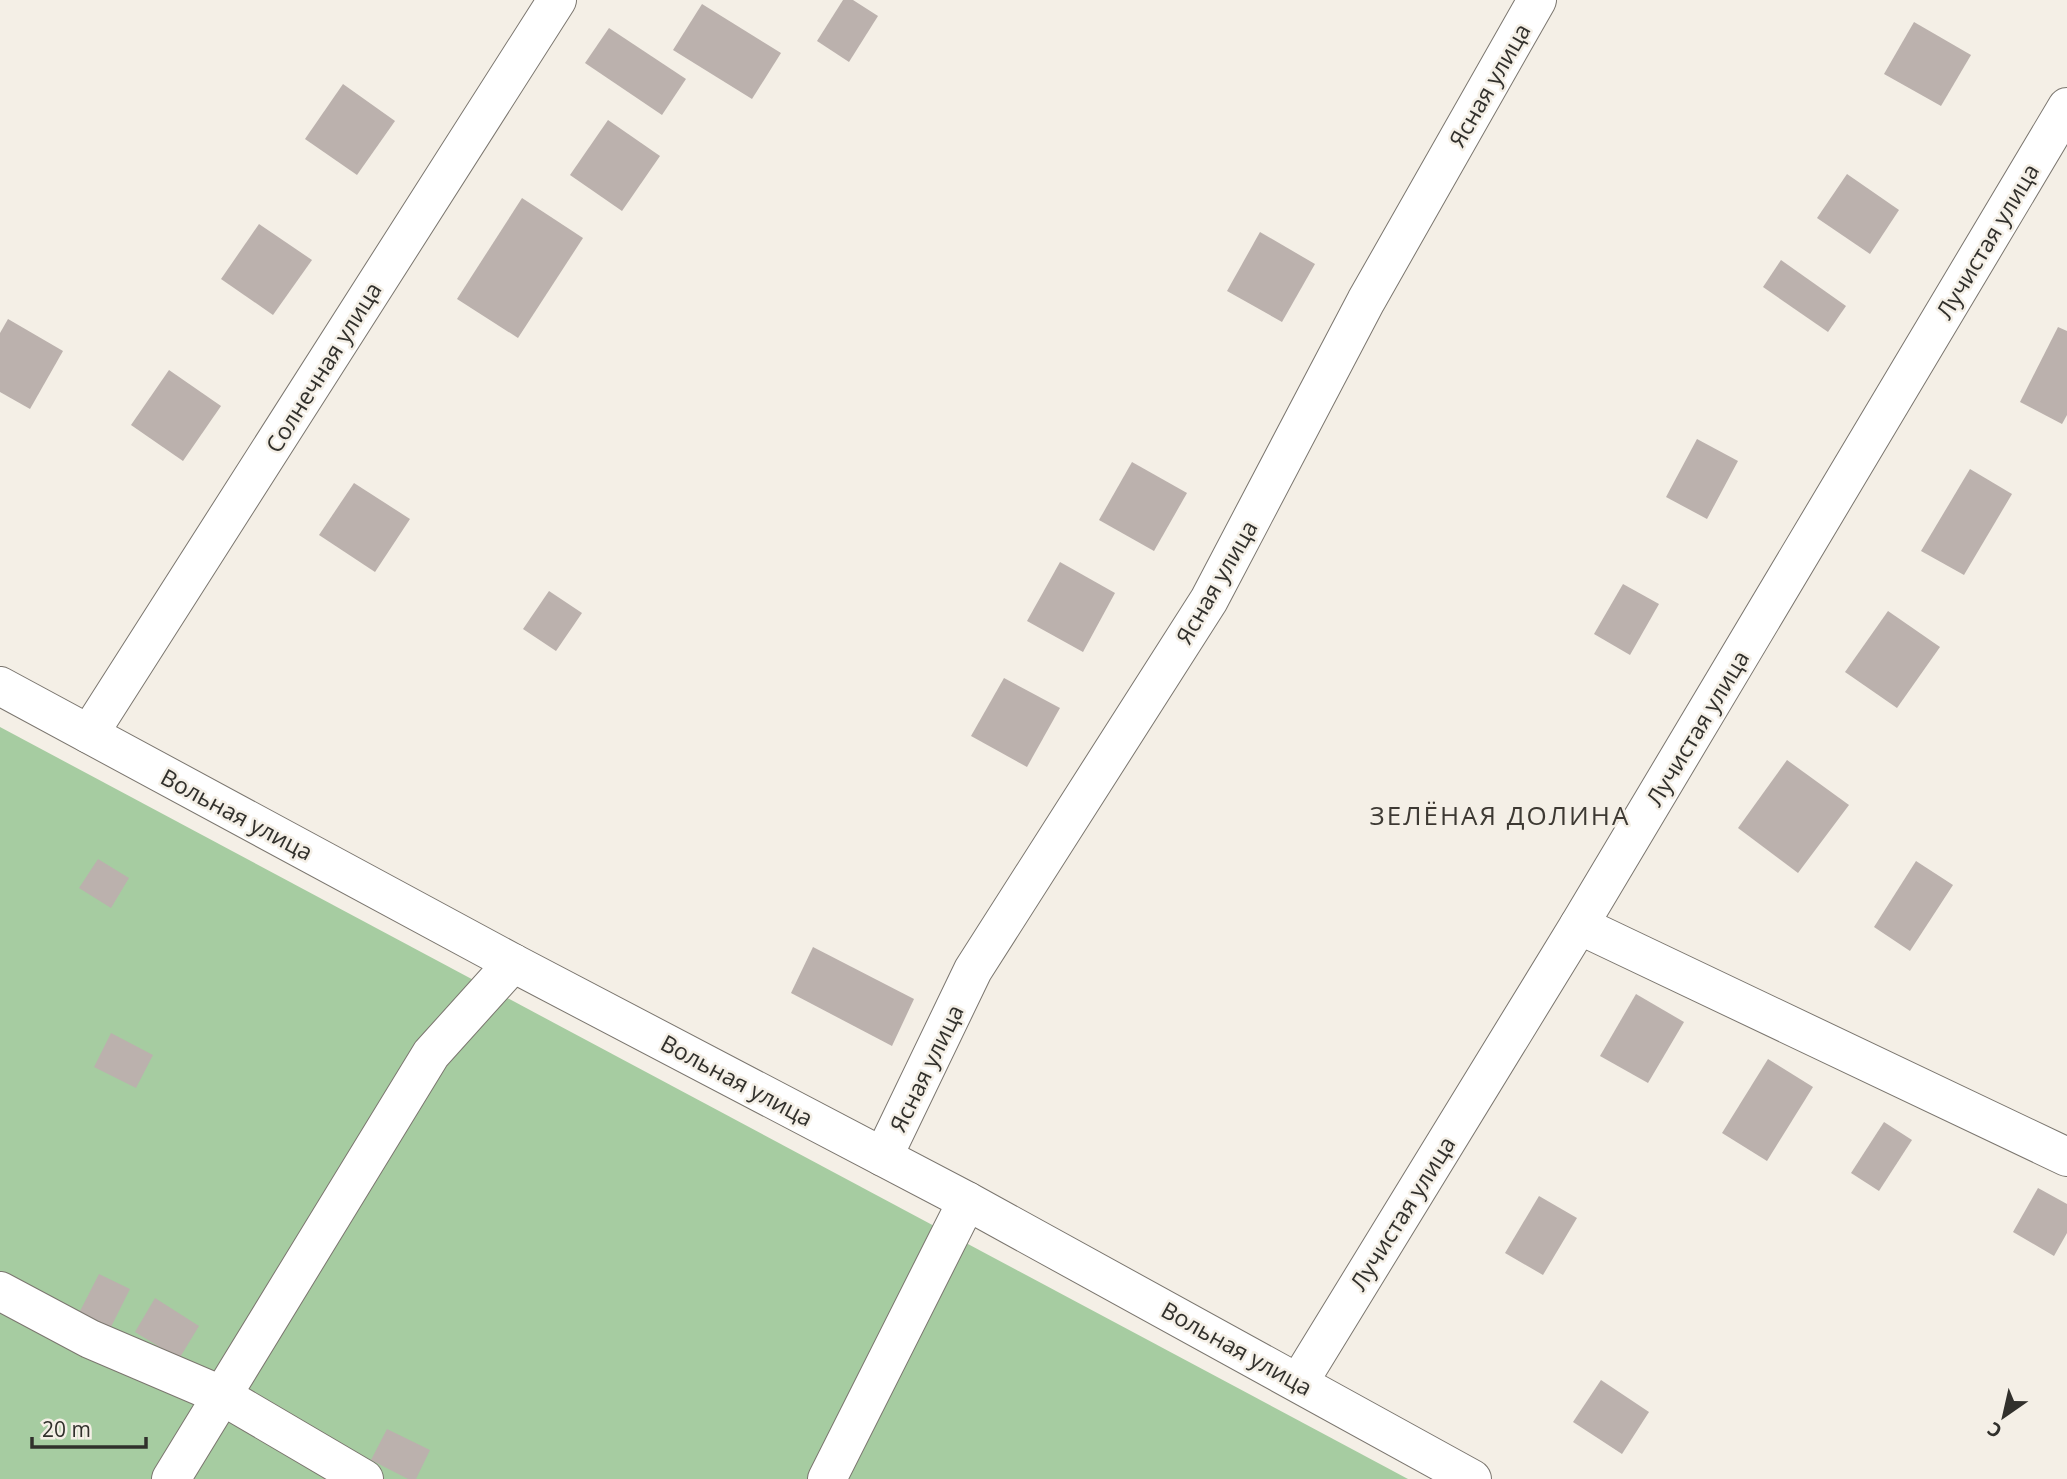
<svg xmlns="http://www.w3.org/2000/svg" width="2067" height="1479" viewBox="0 0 2067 1479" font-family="'Open Sans',sans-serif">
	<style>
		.green { fill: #a6cca1 }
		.building { fill: #bbb1ad }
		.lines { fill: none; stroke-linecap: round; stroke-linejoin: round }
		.minor-casing { stroke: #7b766f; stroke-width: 40 }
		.minor { stroke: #fff; stroke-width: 38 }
		.labels { text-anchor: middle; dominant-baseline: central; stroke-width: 5; stroke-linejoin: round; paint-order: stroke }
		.street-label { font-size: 23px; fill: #31302c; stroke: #f4efe6 }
		.quarter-label { font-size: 26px; letter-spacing: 2px; fill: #3d3933; stroke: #f4efe6 }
	</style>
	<rect width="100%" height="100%" fill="#f4efe6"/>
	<polygon class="green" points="0,727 1408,1479 0,1479"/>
	<g class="building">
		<polygon points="843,0 853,0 878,16 849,62 817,41"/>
		<polygon points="702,4 781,53 752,99 673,50"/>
		<polygon points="1914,22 1971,55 1941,106 1884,74"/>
		<polygon points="609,28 686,79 662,115 585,63"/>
		<polygon points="343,84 395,121 357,175 305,139"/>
		<polygon points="608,120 660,156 622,211 570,175"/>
		<polygon points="1847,174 1899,210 1870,254 1817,218"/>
		<polygon points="522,198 583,238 518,338 457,299"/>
		<polygon points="259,224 312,260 273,315 221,279"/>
		<polygon points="1260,232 1315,264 1282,322 1227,291"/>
		<polygon points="1781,260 1846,306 1828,332 1763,287"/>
		<polygon points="8,319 63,351 30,409 0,392 0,333"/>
		<polygon points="2058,327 2067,331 2067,415 2062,424 2020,402"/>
		<polygon points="169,370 221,406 183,461 131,425"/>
		<polygon points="1697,439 1738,461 1707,519 1666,497"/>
		<polygon points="1132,462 1187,493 1154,551 1099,520"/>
		<polygon points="1970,469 2012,494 1964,575 1921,551"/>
		<polygon points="354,483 410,519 375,572 319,535"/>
		<polygon points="1060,562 1115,593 1083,652 1027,621"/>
		<polygon points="1623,584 1659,604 1630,655 1594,634"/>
		<polygon points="549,591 582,613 556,651 523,629"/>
		<polygon points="1888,611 1940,647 1897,708 1845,672"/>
		<polygon points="1004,678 1060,708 1027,767 971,736"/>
		<polygon points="1787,760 1849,805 1798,873 1738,828"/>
		<polygon points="98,859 129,878 111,908 79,888"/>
		<polygon points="1916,861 1953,885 1910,951 1874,927"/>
		<polygon points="813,947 914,999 892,1046 791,993"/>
		<polygon points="1636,994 1684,1022 1648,1083 1600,1056"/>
		<polygon points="111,1033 153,1055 136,1088 94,1067"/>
		<polygon points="1768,1059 1813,1087 1767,1161 1722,1133"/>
		<polygon points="1884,1122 1912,1140 1879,1191 1851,1173"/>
		<polygon points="2038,1188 2067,1204 2067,1233 2054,1256 2013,1232"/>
		<polygon points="1539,1196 1577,1218 1543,1275 1505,1253"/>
		<polygon points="99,1274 130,1289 109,1331 78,1315"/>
		<polygon points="155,1298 199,1326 179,1359 135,1332"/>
		<polygon points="1601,1380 1649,1412 1622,1454 1573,1422"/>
		<polygon points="387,1429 430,1450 416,1479 408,1479 371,1460"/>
	</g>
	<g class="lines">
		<g class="minor-casing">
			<g id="minor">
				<polyline points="0,686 513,963 967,1201 1472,1479"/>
				<polyline points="89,734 557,0"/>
				<polyline points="1579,925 2067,1157"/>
				<polyline points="883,1157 973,970 1209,600 1366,301 1537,0"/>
				<polyline points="0,1291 90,1339 221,1395 364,1479"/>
				<polyline points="1299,1382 1579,925 2067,107"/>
				<polyline points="171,1479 431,1054 513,963"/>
				<polyline points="827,1479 967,1201"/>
			</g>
		</g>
		<use href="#minor" class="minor"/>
	</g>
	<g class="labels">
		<g class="street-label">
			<text transform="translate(1489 85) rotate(-60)">Ясная улица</text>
			<text transform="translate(1987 241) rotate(-59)">Лучистая улица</text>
			<text transform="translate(323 367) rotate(-58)">Солнечная улица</text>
			<text transform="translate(1216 582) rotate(-60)">Ясная улица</text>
			<text transform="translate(1697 728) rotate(-59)">Лучистая улица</text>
			<text transform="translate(237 814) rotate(28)">Вольная улица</text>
			<text transform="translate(926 1068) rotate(-64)">Ясная улица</text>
			<text transform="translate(737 1080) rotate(28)">Вольная улица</text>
			<text transform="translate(1402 1213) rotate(-58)">Лучистая улица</text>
			<text transform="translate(1237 1348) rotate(29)">Вольная улица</text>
		</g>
		<g class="quarter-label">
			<text x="1500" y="815">ЗЕЛЁНАЯ ДОЛИНА</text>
		</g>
	</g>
	<g transform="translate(2004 1416) rotate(214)" stroke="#f4efe6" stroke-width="5" paint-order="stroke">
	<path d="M0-5L12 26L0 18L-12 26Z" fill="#31302c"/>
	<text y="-10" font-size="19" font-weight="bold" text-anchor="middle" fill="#31302c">С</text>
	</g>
	<path d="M32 1437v10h114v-10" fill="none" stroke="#31302c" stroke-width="3.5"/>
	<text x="42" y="1437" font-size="21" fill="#31302c" stroke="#f4efe6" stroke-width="5" paint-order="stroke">20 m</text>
</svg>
